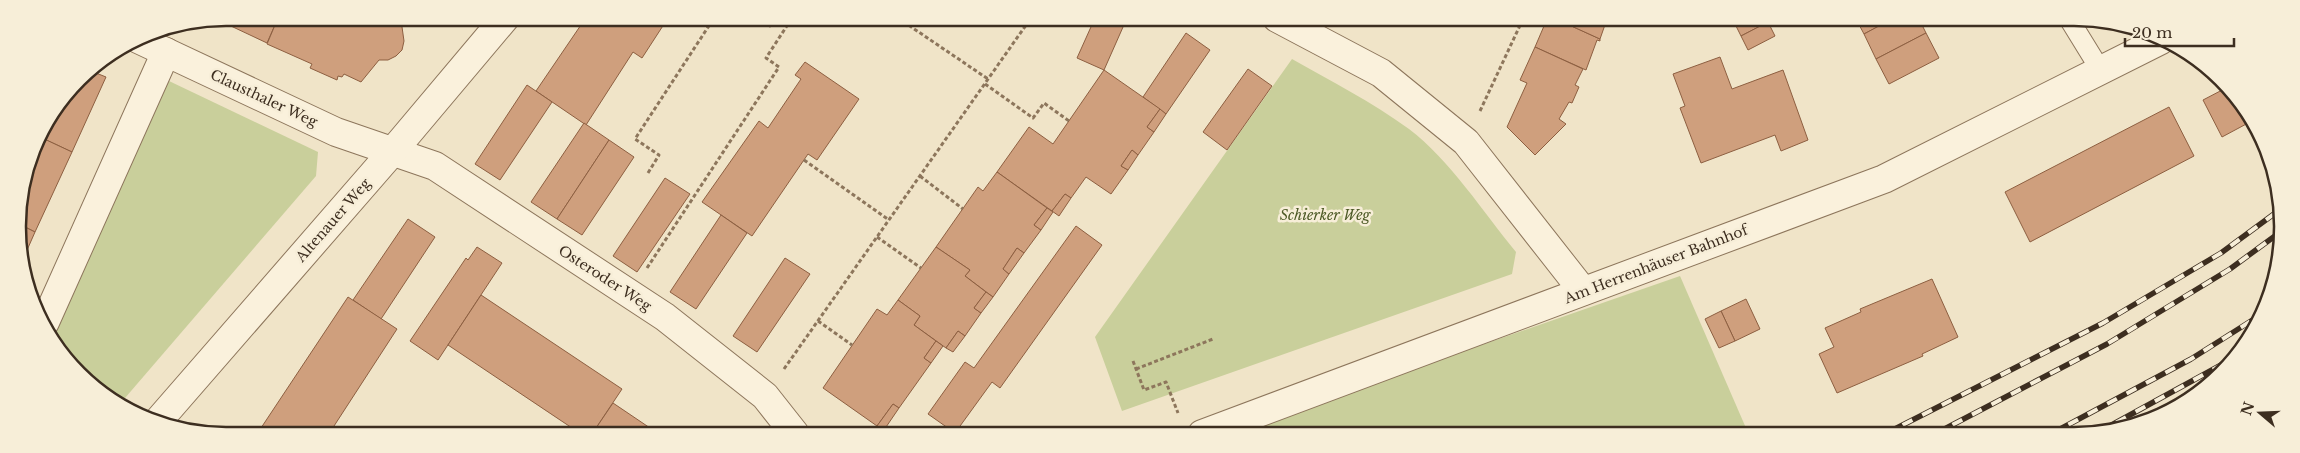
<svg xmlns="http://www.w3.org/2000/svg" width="2300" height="453" viewBox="0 0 2300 453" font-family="'Libre Baskerville',serif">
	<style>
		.green { fill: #c9cf9b }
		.building { fill: #cf9f7d; stroke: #8d5f41 }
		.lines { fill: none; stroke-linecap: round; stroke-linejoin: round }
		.service-casing { stroke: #8d765c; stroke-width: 21 }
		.minor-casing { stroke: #8d765c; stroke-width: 30 }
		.path { stroke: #8d765c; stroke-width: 3; stroke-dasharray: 4 2.5; stroke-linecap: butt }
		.service { stroke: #faf1dc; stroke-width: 19 }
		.minor { stroke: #faf1dc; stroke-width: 28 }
		.rail-casing { stroke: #3d2e20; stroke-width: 5.5 }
		.rail { stroke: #f7eed8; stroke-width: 4; stroke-dasharray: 11; stroke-linecap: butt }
		.labels { text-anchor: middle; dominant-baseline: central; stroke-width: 5; stroke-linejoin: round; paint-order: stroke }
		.street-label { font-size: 14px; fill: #3d2e20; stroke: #f7eed8 }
		.park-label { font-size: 14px; font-style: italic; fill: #4d5a26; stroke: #f7eed8 }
		.rim { fill: none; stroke: #3d2e20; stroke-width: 2.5 }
	</style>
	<rect width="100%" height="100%" fill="#f0e4c8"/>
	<g class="green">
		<path d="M1292,59C1331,81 1372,102 1409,129C1450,160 1483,212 1516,252L1512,274L1122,411L1095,337Z"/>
		<polygon points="169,81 318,152 316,176 119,405 69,364 53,335"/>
		<polygon points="1680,276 1749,435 1225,434"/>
	</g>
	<g class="building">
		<polygon points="226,18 278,18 267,43 216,19"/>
		<polygon points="278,18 409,18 402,27 404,41 402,50 396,56 388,60 379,60 361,82 344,74 342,77 338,76 337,80 310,68 312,64 267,44"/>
		<polygon points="597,18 668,18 642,58 633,52 586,125 536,91 585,19 592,25"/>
		<polygon points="994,18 1015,18 1011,26"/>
		<polygon points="1095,18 1127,18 1104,70 1077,58"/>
		<polygon points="1547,19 1556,19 1600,39 1600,41 1597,40 1586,70 1535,47"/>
		<polygon points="1556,19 1607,19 1600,39"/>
		<polygon points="1741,19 1766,19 1768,22 1741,36 1734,22"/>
		<polygon points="1856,19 1892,19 1864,34"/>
		<polygon points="1892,19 1919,19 1926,33 1876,59 1864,34"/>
		<polygon points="1768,22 1775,36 1748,50 1741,36"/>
		<polygon points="1186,33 1210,50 1166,114 1143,97"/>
		<polygon points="1926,33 1939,58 1889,84 1876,59"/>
		<polygon points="1535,47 1583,69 1575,85 1579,87 1572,103 1569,102 1559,119 1566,124 1535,155 1507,127 1527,83 1520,80"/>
		<polygon points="1720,57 1732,89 1783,70 1808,140 1781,151 1775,135 1701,163 1680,108 1685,106 1673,74"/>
		<polygon points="805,62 859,99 817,160 808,154 752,236 702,202 759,121 768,128 801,79 795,75"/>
		<polygon points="1248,69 1272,86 1227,150 1203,132"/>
		<polygon points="1104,70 1160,109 1147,127 1154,132 1138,155 1132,150 1121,166 1128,170 1111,194 1086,177 1071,198 1065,194 1052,211 997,172 1029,127 1053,144"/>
		<polygon points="91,71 106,77 72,152 40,137 79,79"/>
		<polygon points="527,85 552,102 500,180 475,164"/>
		<polygon points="2226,88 2239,99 2250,122 2222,137 2203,100"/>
		<polygon points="2169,107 2194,156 2030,242 2005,192"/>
		<polygon points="1160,109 1166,114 1154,132 1147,127"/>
		<polygon points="584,123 609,140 557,219 531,202"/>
		<polygon points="40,137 72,152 35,232 19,224 18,213 34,146"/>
		<polygon points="609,140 634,157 582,235 557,219"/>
		<polygon points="1132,150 1138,155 1128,170 1121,166"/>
		<polygon points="997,172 1047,208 1034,225 1041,230 1024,253 1017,248 1003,269 1009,274 993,297 965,276 970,270 936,247 978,187 983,191"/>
		<polygon points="665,178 690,194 637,272 613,256"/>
		<polygon points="1065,194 1071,198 1059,216 1052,211"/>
		<polygon points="1047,208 1053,212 1041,230 1034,225"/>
		<polygon points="721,215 747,233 696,309 670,292"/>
		<polygon points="408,219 435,237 381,319 353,300"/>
		<polygon points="19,224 35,232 24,257"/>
		<polygon points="1076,226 1102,245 1000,388 992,382 955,433 928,414 965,362 974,368"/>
		<polygon points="477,247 502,263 438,360 410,341 466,258 468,260"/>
		<polygon points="936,247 970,270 965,276 986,292 974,308 981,313 965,336 958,331 946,348 914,325 920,316 898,300"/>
		<polygon points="1017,248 1024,253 1009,274 1003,269"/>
		<polygon points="785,258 810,274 757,352 733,336"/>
		<polygon points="1932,279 1958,337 1922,354 1923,356 1837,393 1819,354 1834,347 1825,328 1861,312 1860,309"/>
		<polygon points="986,292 993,297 981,313 974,308"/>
		<polygon points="481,295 622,389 592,434 581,434 448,345"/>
		<polygon points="348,297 397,329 334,426 329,434 257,434"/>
		<polygon points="1746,299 1760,329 1735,341 1721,311"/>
		<polygon points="898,300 920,316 914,325 936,341 924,358 931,363 899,408 893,404 877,426 823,388 877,309 887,315"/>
		<polygon points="1721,311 1735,341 1719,348 1705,319"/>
		<polygon points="958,331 965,336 953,352 946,348"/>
		<polygon points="936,341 943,346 931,363 924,358"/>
		<polygon points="613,403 653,430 659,434 592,434"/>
		<polygon points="893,404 899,408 884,430 877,426"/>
	</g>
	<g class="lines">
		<g class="service-casing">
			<polyline id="service" points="2069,19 2101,71"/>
		</g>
		<g class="minor-casing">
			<g id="minor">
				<polyline points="1277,18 1381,73 1466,142 1583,291"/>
				<polyline points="138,39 336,132 435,166 665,317 765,396 795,434"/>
				<polyline points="45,322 166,52"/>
				<polyline points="159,420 393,151 505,18"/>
				<polyline points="1202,434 1884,179 2161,40"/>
			</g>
		</g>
		<g class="path">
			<polyline points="758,18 770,26 774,18"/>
			<polyline points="777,18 787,24"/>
			<polyline points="898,18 988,79"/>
			<polyline points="985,84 1033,118 1044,103 1069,121"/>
			<polyline points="1480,111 1523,19"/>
			<polyline points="804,160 889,220"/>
			<polyline points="648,173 659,155 635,139 714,18"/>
			<polyline points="920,176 963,209"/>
			<polyline points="877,237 921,268"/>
			<polyline points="647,268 779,67 766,58 792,18"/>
			<polyline points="818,321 852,345"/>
			<polyline points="1133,361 1144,390 1166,382 1178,413"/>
			<polyline points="784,369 1031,18"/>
			<polyline points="1136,369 1213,339"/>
		</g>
		<use href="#service" class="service"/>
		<use href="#minor" class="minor"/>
		<g class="rail-casing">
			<g id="rail">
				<polyline points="2097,433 2232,359"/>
				<polyline points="1883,435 2103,323 2221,253 2278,211"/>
				<polyline points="1933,435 2107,344 2230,269 2279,233"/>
				<polyline points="2049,435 2191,359 2262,314"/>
			</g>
		</g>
		<use href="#rail" class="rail"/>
	</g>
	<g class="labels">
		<g class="street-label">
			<text transform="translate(264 98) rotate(25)">Clausthaler Weg</text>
			<text transform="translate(333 220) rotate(-49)">Altenauer Weg</text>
			<text transform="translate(1656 264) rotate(-21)">Am Herrenhäuser Bahnhof</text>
			<text transform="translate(605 278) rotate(33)">Osteroder Weg</text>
		</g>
		<g class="park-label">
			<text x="1325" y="215">Schierker Weg</text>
		</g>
	</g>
	<path d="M0 0H2300V453H0ZM226 26H2074A200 200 0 0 1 2274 226V227A200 200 0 0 1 2074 427H226A200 200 0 0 1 26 227V226A200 200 0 0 1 226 26Z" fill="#f7eed8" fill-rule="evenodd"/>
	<path class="rim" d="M226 26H2074A200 200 0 0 1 2274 226V227A200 200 0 0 1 2074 427H226A200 200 0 0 1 26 227V226A200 200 0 0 1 226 26Z"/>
	<g transform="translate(2260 413) rotate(289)" stroke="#f7eed8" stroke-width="4" paint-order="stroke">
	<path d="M0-4L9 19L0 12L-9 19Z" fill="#3d2e20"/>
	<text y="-8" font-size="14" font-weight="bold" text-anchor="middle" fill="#3d2e20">N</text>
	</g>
	<path d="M2125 38v8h109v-8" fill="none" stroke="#3d2e20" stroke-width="2.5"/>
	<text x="2132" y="38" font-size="15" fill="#3d2e20" stroke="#f7eed8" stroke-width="4" paint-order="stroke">20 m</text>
</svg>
